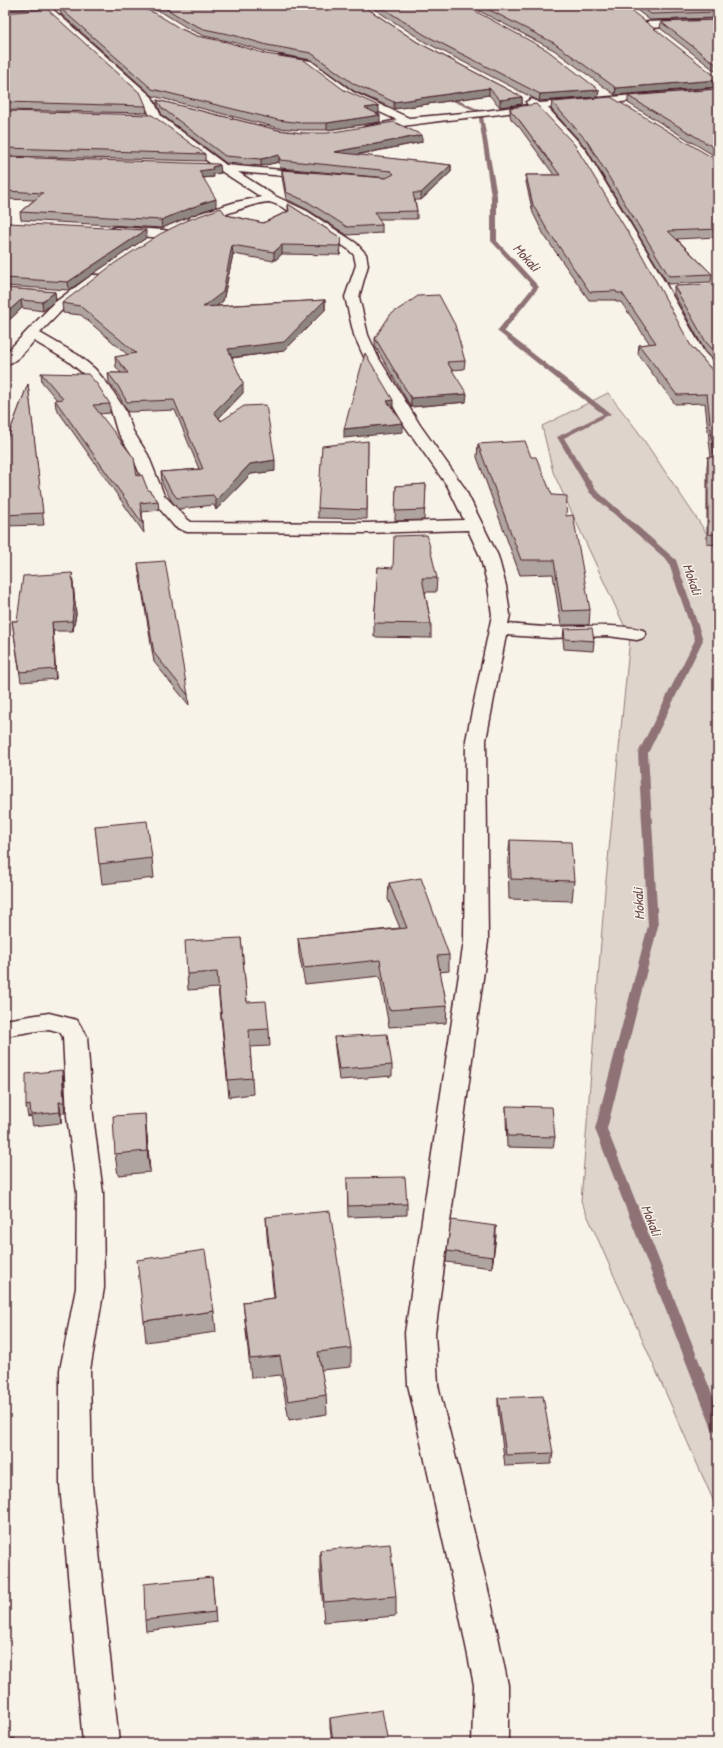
<svg xmlns="http://www.w3.org/2000/svg" width="723" height="1748" viewBox="0 0 723 1748" font-family="'Patrick Hand',sans-serif">
	<style>
		.green { fill: #ded4cc; stroke: #947a7c }
		.lines { fill: none; stroke-linecap: round; stroke-linejoin: round }
		.stream { fill: #8e7275; fill-rule: evenodd }
		.street-casing { stroke: #4a1f2b; stroke-width: 3 }
		.street { fill: #f7f3e8; fill-rule: evenodd }
		.wall { fill: #afa49f; stroke: #4a1f2b }
		.shaded-wall { fill: #8f8682; stroke: #4a1f2b }
		.building { fill: #ccbfb9; stroke: #4a1f2b }
		.labels { text-anchor: middle; dominant-baseline: central; stroke-width: 3; stroke-linejoin: round; paint-order: stroke }
		.water-label { font-size: 14px; font-style: italic; fill: #6c4950; stroke: #f7f3e8 }
	</style>
	<rect width="100%" height="100%" fill="#f7f3e8"/>
	<filter id="ink" filterUnits="userSpaceOnUse"><feTurbulence type="fractalNoise" baseFrequency=".025" numOctaves="2"/><feDisplacementMap in="SourceGraphic" scale="8" xChannelSelector="R" yChannelSelector="G"/><feConvolveMatrix kernelMatrix="1 2 1 2 8 2 1 2 1" color-interpolation-filters="sRGB"/></filter>
	<g filter="url(#ink)">
		<polygon class="green" points="608,393 637,430 718,550 718,1511 581,1201 605,890 630,638 553,472 542,426"/>
		<g class="lines">
			<polygon class="stream" points="441,94 445,94 482,111 497,196 497,241 539,287 504,331 611,414 564,438 596,490 676,560 703,640 648,753 658,926 607,1129 718,1409 718,1432 713,1430 711,1426 595,1129 648,926 638,753 695,640 668,561 590,493 557,437 603,414 566,386 497,331 533,287 491,241 491,196 478,112 441,96"/>
			<g class="street-casing">
				<g id="street">
					<path d="M39,5H48L152,97L161,116L226,165L315,173L317,175L315,177L311,178L238,172L275,196L307,211L356,243L366,254L368,265L359,297L368,335L378,357L420,425L464,487L498,556L506,586L510,615L508,624C522,625 537,627 551,627C582,627 613,623 643,630L646,634L643,638L637,640L608,636L550,638L506,635L486,740L488,941L435,1333L438,1385L491,1602L508,1685V1743H472L474,1685L457,1602L408,1385L405,1333L464,941L466,740L492,615L488,586L480,556L468,530L365,533L187,532L175,527L149,496L132,455L117,431L111,410L99,392L85,375L68,361L34,341C26,350 17,362 5,365V354L54,303L92,275H102L103,278L102,281L64,308L40,333L78,355L95,369L110,387L125,410L133,431L148,455L164,495L187,519L191,522L365,523L464,520L448,487L405,426L364,357L354,335L345,297L356,265L354,255L348,249C335,240 280,202 268,202C249,203 205,225 191,222L189,219L191,216L236,202L261,197L218,169L152,120L143,100Z"/>
					<polygon points="718,19 718,25 647,28 642,25 647,22"/>
					<path d="M280,56L311,61L353,92L409,118L485,111L528,105L526,102L531,99L540,103L718,88V94L548,108L585,149L655,265L704,352L718,367V380L713,379L691,354L643,265L575,151L539,111L536,109C480,118 424,121 368,132L363,129L364,127L397,120L345,96L305,65L277,61L275,59L277,57Z"/>
					<polygon points="116,227 164,230 168,231 170,234 168,237 164,238 112,234 110,231 112,228"/>
					<polygon points="49,1013 77,1020 87,1037 93,1116 103,1193 104,1288 90,1370 92,1485 119,1743 83,1743 60,1485 60,1370 76,1288 77,1193 67,1116 63,1037 60,1032 49,1029 5,1036 5,1020"/>
				</g>
			</g>
			<use href="#street" class="street"/>
		</g>
		<g class="wall">
			<polygon points="141,5 362,5 417,42 522,97 522,104 500,107 489,95 394,109 354,91 311,60 267,52 233,42 204,36 189,29 163,13"/>
			<polygon points="368,5 464,5 599,90 598,97 539,101 425,42"/>
			<polygon points="468,5 624,5 615,95 554,50"/>
			<polygon points="630,5 718,5 718,18 650,20"/>
			<polygon points="60,8 181,29 197,36 344,90 379,113 377,114 380,122 327,130 302,130 278,128 153,96 61,14"/>
			<polygon points="5,13 146,106 147,113 5,110"/>
			<polygon points="718,20 718,73 660,28 661,22"/>
			<polygon points="718,89 718,158 628,103 628,96"/>
			<polygon points="157,100 278,130 302,133 422,142 357,155 451,165 451,172 421,200 415,200 417,211 417,219 379,219 382,225 382,233 347,235 308,210 286,199 282,177 282,170 386,178 387,178 280,168 279,162 261,166 226,163 162,115 158,106"/>
			<polygon points="552,102 718,161 718,237 677,239 712,274 711,282 668,284 586,148 551,109"/>
			<polygon points="510,108 691,346 713,371 718,372 718,545 707,544 707,467 708,457 711,457 705,403 675,404 638,354 639,345 650,344 621,302 616,302 615,300 589,300 544,235 533,213 526,182 526,175 554,175 520,128 511,119 510,115"/>
			<polygon points="5,111 205,154 205,161 5,156"/>
			<polygon points="5,157 221,173 213,174 214,177 203,178 216,207 203,211 162,228 21,220 20,212 34,200 5,199"/>
			<polygon points="288,204 341,238 341,246 340,255 282,254 274,261 233,254 223,301 216,306 325,300 325,310 284,351 232,358 243,393 219,418 275,471 251,474 216,510 214,505 178,509 171,500 162,483 161,472 199,469 175,410 128,412 119,396 109,382 108,373 121,373 116,367 115,357 128,355 81,315 63,313 62,303 226,215 263,223 288,211"/>
			<polygon points="5,226 146,238 69,290 5,286"/>
			<polygon points="718,284 718,365 705,351 674,294 674,286"/>
			<polygon points="5,288 55,292 56,300 43,311 22,308 5,324"/>
			<polygon points="375,338 465,361 464,369 452,370 466,402 411,407 375,346"/>
			<polygon points="41,373 110,404 110,413 99,414 137,476 158,501 159,510 142,512 144,533 56,408 55,400 57,400 42,382"/>
			<polygon points="28,384 44,525 5,526 5,444"/>
			<polygon points="368,441 367,519 318,518 318,508"/>
			<polygon points="478,444 552,495 566,516 590,610 589,625 561,625 553,574 520,575 477,457"/>
			<polygon points="426,484 424,520 395,521 396,486"/>
			<polygon points="138,563 188,695 189,705 154,662 139,572"/>
			<polygon points="378,567 437,578 436,592 425,592 431,624 431,638 374,637 374,623"/>
			<polygon points="73,583 76,614 73,631 53,631 56,679 21,682 12,621 17,621"/>
			<polygon points="564,629 594,641 593,651 564,649 563,639"/>
			<polygon points="95,826 152,858 154,878 102,884"/>
			<polygon points="510,840 574,881 572,901 509,899 508,860"/>
			<polygon points="389,883 449,955 449,971 440,972 447,1006 446,1023 389,1027 380,976 305,984 299,954 298,938 400,928 388,899"/>
			<polygon points="241,938 247,1002 269,1029 270,1046 250,1047 253,1094 229,1097 218,988 188,990 187,974"/>
			<polygon points="334,1037 392,1065 392,1076 339,1080 335,1048"/>
			<polygon points="62,1070 64,1081 65,1113 61,1113 61,1123 33,1126 31,1116 28,1117 26,1106"/>
			<polygon points="506,1106 555,1137 553,1148 507,1147 506,1117"/>
			<polygon points="147,1135 150,1172 118,1175 115,1154"/>
			<polygon points="347,1178 407,1204 407,1215 348,1217"/>
			<polygon points="266,1217 351,1348 351,1367 321,1370 326,1395 327,1414 289,1420 281,1375 251,1378 243,1302 274,1298 267,1236"/>
			<polygon points="496,1226 492,1268 446,1262 447,1251"/>
			<polygon points="214,1311 216,1332 146,1342 144,1321"/>
			<polygon points="498,1398 553,1453 551,1464 505,1466 498,1409"/>
			<polygon points="320,1550 396,1596 396,1616 324,1622 320,1571"/>
			<polygon points="212,1577 216,1622 146,1631 145,1620"/>
			<polygon points="330,1718 388,1743 332,1743 330,1728"/>
		</g>
		<g class="shaded-wall">
			<polygon points="5,5 39,5 39,8 5,11"/>
			<polygon points="52,5 68,5 52,6"/>
			<polygon points="718,80 718,87 615,95 616,88"/>
			<polygon points="489,88 489,95 394,109 394,102"/>
			<polygon points="599,90 598,97 539,101 540,94"/>
			<polygon points="522,97 522,104 500,107 500,100"/>
			<polygon points="379,106 379,113 365,115 365,108"/>
			<polygon points="380,115 380,122 327,130 327,123"/>
			<polygon points="422,135 422,142 334,159 334,152"/>
			<polygon points="279,155 279,162 261,166 261,159"/>
			<polygon points="220,165 221,173 213,174 214,177 199,178 199,171 212,167"/>
			<polygon points="451,165 451,172 421,200 421,193"/>
			<polygon points="216,199 216,207 203,211 162,228 161,220 203,203"/>
			<polygon points="146,230 146,238 69,290 68,282"/>
			<polygon points="341,238 341,246 340,255 340,246"/>
			<polygon points="232,245 233,254 223,301 204,316 203,307"/>
			<polygon points="282,245 282,254 274,261 274,252"/>
			<polygon points="55,292 56,300 43,311 42,302"/>
			<polygon points="21,300 22,308 5,324 5,314"/>
			<polygon points="325,300 325,310 284,351 229,358 228,349"/>
			<polygon points="243,383 243,393 215,422 214,412"/>
			<polygon points="467,394 466,402 411,407 411,398"/>
			<polygon points="393,400 393,409 387,401"/>
			<polygon points="403,423 403,432 344,438 344,429"/>
			<polygon points="275,460 275,471 251,474 216,510 216,500 250,464"/>
			<polygon points="72,573 76,614 73,631 72,621"/>
			<polygon points="52,622 53,631 56,679 55,669"/>
			<polygon points="62,1070 64,1081 65,1113 64,1102"/>
			<polygon points="59,1102 61,1113 61,1123 60,1112"/>
			<polygon points="145,1114 147,1135 150,1172 147,1151"/>
			<polygon points="496,1226 496,1237 492,1268 493,1257"/>
		</g>
		<g class="building">
			<polygon points="93,5 133,5 155,13 181,29 197,36 227,42 266,54 304,60 344,90 379,106 365,108 380,115 327,123 302,123 278,120 152,89 60,8"/>
			<polygon points="158,5 362,5 417,42 522,97 500,100 489,88 394,102 354,84 311,53 267,45 233,35 204,29 188,22 162,6"/>
			<polygon points="378,5 464,5 547,50 599,90 540,94 425,35"/>
			<polygon points="480,5 624,5 715,76 718,77 718,80 616,88 554,43"/>
			<polygon points="639,5 718,5 718,12 651,14"/>
			<polygon points="47,9 141,94 146,106 5,102 5,13"/>
			<polygon points="718,20 718,66 661,22"/>
			<polygon points="718,89 718,150 628,96"/>
			<polygon points="611,97 718,161 718,229 668,231 712,274 669,276 587,141 552,102"/>
			<polygon points="157,100 278,130 302,133 327,133 394,122 422,135 334,152 451,165 421,193 413,193 417,211 375,212 382,225 347,227 308,202 286,192 282,170 386,178 394,174 391,171 280,160 279,155 261,159 225,156 162,108"/>
			<polygon points="536,104 574,144 643,257 691,346 713,371 718,372 718,535 708,534 708,457 714,457 707,394 677,395 639,345 656,343 622,293 617,293 616,291 590,292 545,226 533,205 526,175 560,175 520,121 511,111 510,108"/>
			<polygon points="5,111 152,115 205,154 5,148"/>
			<polygon points="5,157 218,164 220,165 212,167 213,169 199,171 216,199 203,203 161,220 20,212 43,193 5,191"/>
			<polygon points="288,204 341,238 340,246 282,245 274,252 232,245 223,292 203,307 325,300 284,342 228,349 243,383 214,412 221,421 244,406 266,405 275,460 250,464 216,500 213,495 177,498 170,489 161,472 203,469 174,400 127,402 118,386 108,373 128,373 115,357 136,353 80,306 62,303 115,263 160,234 188,220 221,208 226,215 263,223 289,211"/>
			<polygon points="8,223 146,230 68,282 5,278 5,226"/>
			<polygon points="718,284 718,355 706,342 674,286"/>
			<polygon points="5,288 55,292 42,302 21,300 5,314"/>
			<polygon points="439,295 455,325 465,361 447,362 467,394 411,398 375,338 390,315 418,296"/>
			<polygon points="365,353 393,400 387,401 403,423 344,429"/>
			<polygon points="41,373 88,374 97,384 110,404 93,405 134,458 137,476 142,475 147,488 158,501 140,503 143,524 55,400 63,399"/>
			<polygon points="28,384 43,513 5,515 5,444"/>
			<polygon points="368,441 367,510 318,508 322,446"/>
			<polygon points="525,441 531,457 536,457 552,495 567,496 566,516 573,515 590,610 562,611 554,560 521,560 478,444"/>
			<polygon points="426,484 425,510 395,511 396,486"/>
			<polygon points="427,535 437,578 422,578 431,624 374,623 378,567 393,568 394,536"/>
			<polygon points="165,561 188,695 154,653 138,563"/>
			<polygon points="72,573 74,605 72,621 52,622 55,669 20,672 12,621 17,621 23,576"/>
			<polygon points="592,628 594,641 565,639 564,629"/>
			<polygon points="147,821 152,858 99,864 95,826"/>
			<polygon points="510,840 571,842 574,881 511,879"/>
			<polygon points="421,878 449,955 437,956 447,1006 389,1010 380,960 304,968 298,938 407,928 389,883"/>
			<polygon points="241,938 247,1002 266,1001 269,1029 249,1030 252,1078 228,1080 217,972 187,974 185,941"/>
			<polygon points="387,1034 392,1065 339,1069 334,1037"/>
			<polygon points="62,1070 64,1102 59,1102 60,1112 31,1115 30,1105 26,1106 26,1074"/>
			<polygon points="506,1106 552,1107 555,1137 508,1136"/>
			<polygon points="145,1114 147,1151 115,1154 113,1116"/>
			<polygon points="405,1177 407,1204 348,1206 347,1178"/>
			<polygon points="330,1211 351,1348 318,1352 326,1395 288,1401 280,1356 250,1359 243,1302 275,1298 266,1217"/>
			<polygon points="451,1220 496,1226 493,1257 447,1251"/>
			<polygon points="205,1250 214,1311 144,1321 137,1260"/>
			<polygon points="543,1396 553,1453 506,1455 498,1398"/>
			<polygon points="390,1544 396,1596 324,1602 320,1550"/>
			<polygon points="212,1577 215,1612 145,1620 144,1584"/>
			<polygon points="382,1710 388,1743 333,1743 330,1718"/>
			<polygon points="15,1738 15,1743 5,1743 5,1739"/>
		</g>
	</g>
	<g class="labels">
		<g class="water-label">
			<text transform="translate(527 257) rotate(48)">Mokali</text>
			<text transform="translate(693 579) rotate(71)">Mokali</text>
			<text transform="translate(638 904) rotate(-93)">Mokali</text>
			<text transform="translate(652 1220) rotate(69)">Mokali</text>
		</g>
	</g>
	<rect width="723" height="1748" fill="none" stroke="#f7f3e8" stroke-width="20"/>
	<rect x="10" y="10" width="703" height="1728" fill="none" stroke="#4a1f2b" stroke-width="1.5" filter="url(#ink)"/>
</svg>
